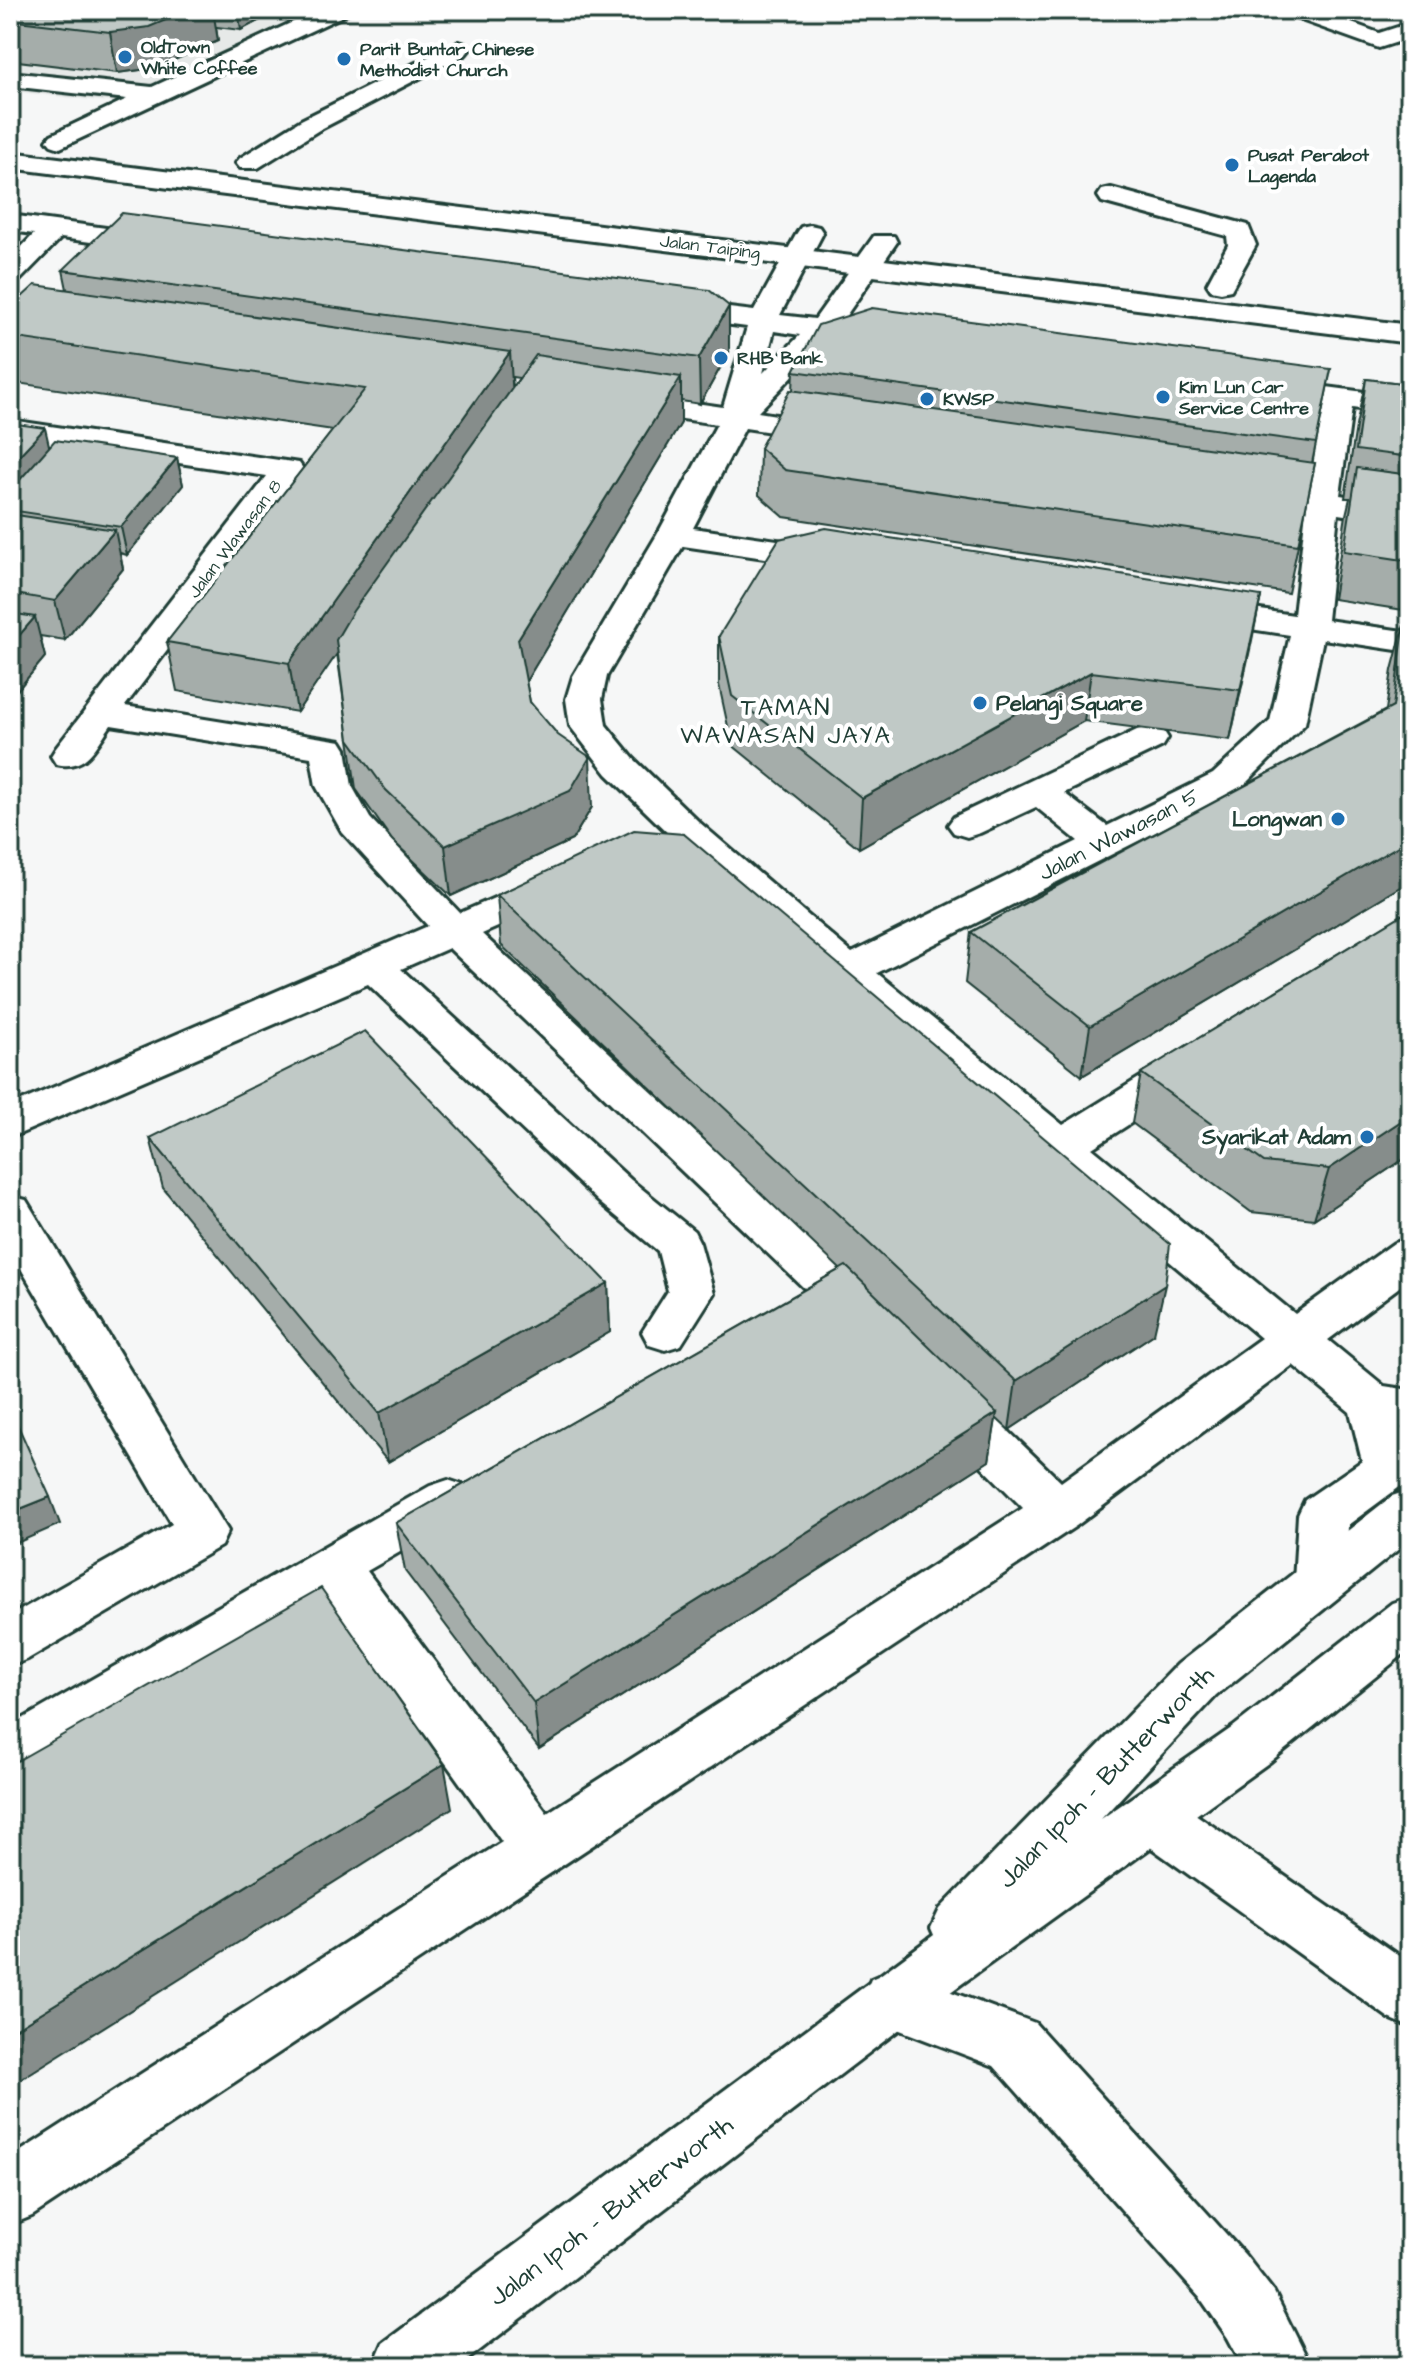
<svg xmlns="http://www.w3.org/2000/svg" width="1420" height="2376" viewBox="0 0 1420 2376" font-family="'Architects Daughter',sans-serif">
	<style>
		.built { fill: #e6e9e8 }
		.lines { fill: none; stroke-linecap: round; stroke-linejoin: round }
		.minor-casing { stroke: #1f3d34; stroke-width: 6 }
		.major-casing { stroke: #1f3d34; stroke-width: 6 }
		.highway-casing { stroke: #1f3d34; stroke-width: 6 }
		.minor { fill: #fff; fill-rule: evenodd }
		.major { fill: #fff; fill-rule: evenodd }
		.highway { fill: #fff; fill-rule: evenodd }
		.wall { fill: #a5adaa; stroke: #1f3d34; stroke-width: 2; fill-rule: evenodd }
		.shaded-wall { fill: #868d8b; stroke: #1f3d34; stroke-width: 2 }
		.building { fill: #c0c9c6; stroke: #1f3d34; stroke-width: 2 }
		.poi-dot { fill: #1f6fb2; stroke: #fff; stroke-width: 3 }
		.labels { text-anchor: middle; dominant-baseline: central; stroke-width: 8; stroke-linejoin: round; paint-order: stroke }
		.far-poi-label { font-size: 18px; font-weight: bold; fill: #1f3d34; stroke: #fff; text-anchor: start }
		.far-street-label { font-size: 18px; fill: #1f3d34; stroke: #fff }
		.poi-label { font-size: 22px; font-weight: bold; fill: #1f3d34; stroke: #fff; text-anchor: end }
		.street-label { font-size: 22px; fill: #1f3d34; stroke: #fff }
		.neighbourhood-label { font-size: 24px; letter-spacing: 2px; fill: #1f3d34; stroke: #fff }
		.near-street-label { font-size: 26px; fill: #1f3d34; stroke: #fff }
	</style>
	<rect width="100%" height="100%" fill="#f6f7f7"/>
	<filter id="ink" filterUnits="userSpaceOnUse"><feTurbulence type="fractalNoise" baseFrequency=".0125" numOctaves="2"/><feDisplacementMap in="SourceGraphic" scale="16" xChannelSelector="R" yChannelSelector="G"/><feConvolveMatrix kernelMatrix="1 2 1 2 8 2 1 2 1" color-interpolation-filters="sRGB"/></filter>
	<g filter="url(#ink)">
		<polygon class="built" points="10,10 364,10 153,107 10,91"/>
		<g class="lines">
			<g class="minor-casing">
				<g id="minor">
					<polygon points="319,10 348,10 345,15 60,148 51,145 47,140 51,135 127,99 10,86 10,72 152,87"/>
					<polygon points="1284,10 1316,10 1379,33 1410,23 1410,38 1379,48 1287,15"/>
					<polygon points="458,42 466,44 470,49 466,54 319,130 258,168 240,168 236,163 240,158 301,120"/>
					<polygon points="1111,188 1248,225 1256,245 1231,290 1221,292 1211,290 1207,284 1228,245 1227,236 1102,202 1098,196 1102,190"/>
					<polygon points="10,215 158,235 168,237 171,243 168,249 158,251 61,238 20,280 10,282 10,259 34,234 10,231"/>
					<path d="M810,225L819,227L823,233L780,315L815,319L874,236H894L897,242L841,323L886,330L890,336L886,342L876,345L829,338L758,412L844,426L848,432L844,438L833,441L745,428L693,528L833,548L845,551L849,558L845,565L833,568L683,546L607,676L602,699L606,725L633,758L699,822L852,953L1078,841L1036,807L980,833L967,837L954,833L948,825L954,817L1137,730L1150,727L1163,730L1168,738L1163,746L1064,793L1107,826L1213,774L1270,721L1290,635L1198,621L1186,618L1181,611L1186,604L1198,601L1294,615L1306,510L1239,499L1234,492L1239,485L1250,483L1309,491L1323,404L1256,394L1251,388L1256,382L1266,379L1410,398V416L1352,408L1340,495L1410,505V525L1338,514L1327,620L1410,632V652L1323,639L1305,724L1239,790L877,973L1063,1125L1173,1057L1188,1052L1203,1057L1209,1067L1203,1077L1092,1148L1295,1314L1394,1243L1410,1238V1279L1328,1340L1384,1386L1410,1390V1428L1402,1427C1407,1446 1415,1465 1405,1483L1348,1525L1346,1582L1338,1597L1320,1604L1302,1597L1294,1582L1298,1515L1305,1500L1362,1461L1350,1412L1293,1365L1076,1526L32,2216L10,2225V2158L502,1842L326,1595L29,1771L10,1778V1726L430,1486L448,1480L466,1486L473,1500L466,1514L367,1571L547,1813L1023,1508L932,1416L925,1403L932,1390L949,1384L966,1390L1061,1482L1261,1338L834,980L673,838L607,774L570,726L566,699L573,676L657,535L717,424L620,410L609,407L605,401L609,395L620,392L723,407L747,327L671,317L661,315L657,309L661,303L671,301L754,311L797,233L801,227ZM774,331L800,335L763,373Z"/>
					<path d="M10,420L299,463L304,470L299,477L125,706L341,741L346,749L352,786L370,818L460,913L538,879L552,876L566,879L571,888L566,897L482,934L883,1307L890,1320L883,1333L867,1338L851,1333L449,948L401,969L631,1180L694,1231L700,1243L714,1293L681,1345L665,1350L649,1345L642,1332L668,1291L658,1251L599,1202L368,984L10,1138V1106L428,926L342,832L316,786L311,757L111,725C95,747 87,771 56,764L51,756L56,748L267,476L10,438Z"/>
					<polygon points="10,1196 26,1200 228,1531 221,1546 28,1659 10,1666 10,1616 172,1524 10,1250"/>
					<polygon points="1152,1791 1172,1798 1410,1963 1410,2027 1389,2018 1132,1834 1124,1816 1132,1798"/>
					<polygon points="892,1970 1035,2023 1245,2255 1274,2292 1311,2366 1243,2366 1228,2338 1201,2299 994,2066 871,2019 863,1999 871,1979"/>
				</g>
			</g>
			<g class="major-casing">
				<polygon id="major" points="10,152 1410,325 1410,343 10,168"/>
			</g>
			<g class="highway-casing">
				<polygon id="highway" points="1410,1490 1410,1540 1216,1696 1101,1819 1233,1727 1392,1603 1410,1597 1410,1649 1271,1761 913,2019 459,2366 373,2366 383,2343 934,1935 931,1928 940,1909 1178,1664 1392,1496"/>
			</g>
			<use href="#minor" class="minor"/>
			<use href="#major" class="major"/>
			<use href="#highway" class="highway"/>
		</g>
		<g class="wall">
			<polygon points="10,10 279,10 241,30 216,27 218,41 156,68 117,73 10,60"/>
			<path d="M63,270L729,352L700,404L681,401V423L526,681L530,702L592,807L572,840L451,896L392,840L356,789L337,653L297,712L177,691L167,642L333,430L10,382V308L67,289ZM512,377L519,378L513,387Z"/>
			<polygon points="1331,369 1312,463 1315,463 1288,593 784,517 759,495 760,448 793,390 794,371"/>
			<polygon points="1366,379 1410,384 1410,611 1333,599 1346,515 1350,498 1345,498 1356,426"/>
			<polygon points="10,423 49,447 177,458 183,485 127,555 120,553 123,569 65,640 40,636 45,657 10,699"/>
			<polygon points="1261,596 1230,740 1084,721 859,848 732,745 719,685 719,636"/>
			<polygon points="1405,621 1410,622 1410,881 1082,1076 965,983 971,932 1386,710 1392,670"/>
			<polygon points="497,895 1154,1334 1009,1430 996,1418 989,1461 539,1749 405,1571 396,1523 840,1269 501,945"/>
			<polygon points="1410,910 1410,1155 1314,1219 1251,1212 1132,1123 1141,1073"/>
			<polygon points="150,1138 608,1283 610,1332 388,1462 163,1188"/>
		</g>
		<g class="shaded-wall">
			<polygon points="190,10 213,10 218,41 156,68 117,73 110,32"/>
			<polygon points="238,10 279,10 241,30"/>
			<polygon points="729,306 729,352 700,404 699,358"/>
			<polygon points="510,352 513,398 297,712 289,663"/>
			<polygon points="681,377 681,423 522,688 518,639"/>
			<polygon points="45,428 54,467 10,510 10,465"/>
			<polygon points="177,458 183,485 127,555 121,527"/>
			<polygon points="115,530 123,569 65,640 55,601"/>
			<polygon points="1261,596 1251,645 1230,740 1240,690"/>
			<polygon points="35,617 45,657 10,699 10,646"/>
			<polygon points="1091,672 1084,721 859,848 862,798"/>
			<polygon points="590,757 592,807 572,840 451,896 445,846"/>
			<polygon points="1410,839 1410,881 1082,1076 1090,1026"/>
			<polygon points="1410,1115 1410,1155 1314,1219 1329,1169"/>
			<polygon points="608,1283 610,1332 388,1462 379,1413"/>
			<polygon points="1165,1285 1154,1334 1009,1430 1016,1381"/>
			<polygon points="997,1413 989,1461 539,1749 534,1703"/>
			<polygon points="50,1497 60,1524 10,1546 10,1513"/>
			<polygon points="444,1764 452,1808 10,2086 10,2032"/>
		</g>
		<g class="building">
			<polygon points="10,10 190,10 149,27 110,32 10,20"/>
			<polygon points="122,213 709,290 729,306 699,358 63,270"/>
			<polygon points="35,285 510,352 289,663 167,642 365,389 10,337 10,308"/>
			<polygon points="872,308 1331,369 1316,443 794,371 818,325"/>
			<polygon points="536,355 681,377 518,639 530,702 558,735 590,757 570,791 445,846 386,790 349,739 336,640 353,611"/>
			<polygon points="1366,379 1410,384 1410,457 1356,450"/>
			<polygon points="790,390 1315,463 1298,545 785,470 760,448"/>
			<polygon points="10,423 45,428 10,465"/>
			<polygon points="55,440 177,458 121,527 10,510 10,491"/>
			<polygon points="1357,468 1410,475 1410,561 1344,551"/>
			<polygon points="10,514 115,530 55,601 10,593"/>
			<polygon points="826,528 1261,596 1240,690 1091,672 862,798 732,696 719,636 779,539"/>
			<polygon points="10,613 35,617 10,646"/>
			<polygon points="1405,621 1410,622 1410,839 1090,1026 971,932 1393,707"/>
			<polygon points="634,830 684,834 1170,1244 1165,1285 1016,1381 497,895"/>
			<polygon points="1410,910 1410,1115 1329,1169 1264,1162 1141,1073"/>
			<polygon points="365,1031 608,1283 379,1413 150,1138"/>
			<polygon points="846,1266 997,1413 534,1703 396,1523"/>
			<polygon points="10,1408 50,1497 10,1513"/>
			<polygon points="321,1588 444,1764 10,2032 10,1765"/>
		</g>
	</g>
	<g class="poi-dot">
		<circle cx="125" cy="57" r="8"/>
		<circle cx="344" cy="59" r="8"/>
		<circle cx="1232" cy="165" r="8"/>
		<circle cx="721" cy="358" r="8"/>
		<circle cx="1163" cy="397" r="8"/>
		<circle cx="927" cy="399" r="8"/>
		<circle cx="980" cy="703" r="8"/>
		<circle cx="1338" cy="819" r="8"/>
		<circle cx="1367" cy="1137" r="8"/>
	</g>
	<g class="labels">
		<g class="far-poi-label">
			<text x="141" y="47">OldTown<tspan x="141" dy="21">White Coffee</tspan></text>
			<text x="360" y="49">Parit Buntar Chinese<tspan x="360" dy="21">Methodist Church</tspan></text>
			<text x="1248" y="155">Pusat Perabot<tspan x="1248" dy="21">Lagenda</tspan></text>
			<text x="737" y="358">RHB Bank</text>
			<text x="1179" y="387">Kim Lun Car<tspan x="1179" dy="21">Service Centre</tspan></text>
			<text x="943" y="399">KWSP</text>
		</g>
		<g class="far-street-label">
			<text transform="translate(710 247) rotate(7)">Jalan Taiping</text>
			<text transform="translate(235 539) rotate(-53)">Jalan Wawasan 8</text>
		</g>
		<g class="poi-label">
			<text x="996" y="703" text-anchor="start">Pelangi Square</text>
			<text x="1322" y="819">Longwan</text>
			<text x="1351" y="1137">Syarikat Adam</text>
		</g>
		<g class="street-label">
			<text transform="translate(1119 835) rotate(-27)">Jalan Wawasan 5</text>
		</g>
		<g class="neighbourhood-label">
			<text x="786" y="708">TAMAN<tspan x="786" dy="28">WAWASAN JAYA</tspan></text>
		</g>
		<g class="near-street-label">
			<text transform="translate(1106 1777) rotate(-46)">Jalan Ipoh - Butterworth</text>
			<text transform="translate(611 2211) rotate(-37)">Jalan Ipoh - Butterworth</text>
		</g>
	</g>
	<rect width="1420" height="2376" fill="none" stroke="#fff" stroke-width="40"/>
	<rect x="20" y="20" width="1380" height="2336" fill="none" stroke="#1f3d34" stroke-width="3" filter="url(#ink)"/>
</svg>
